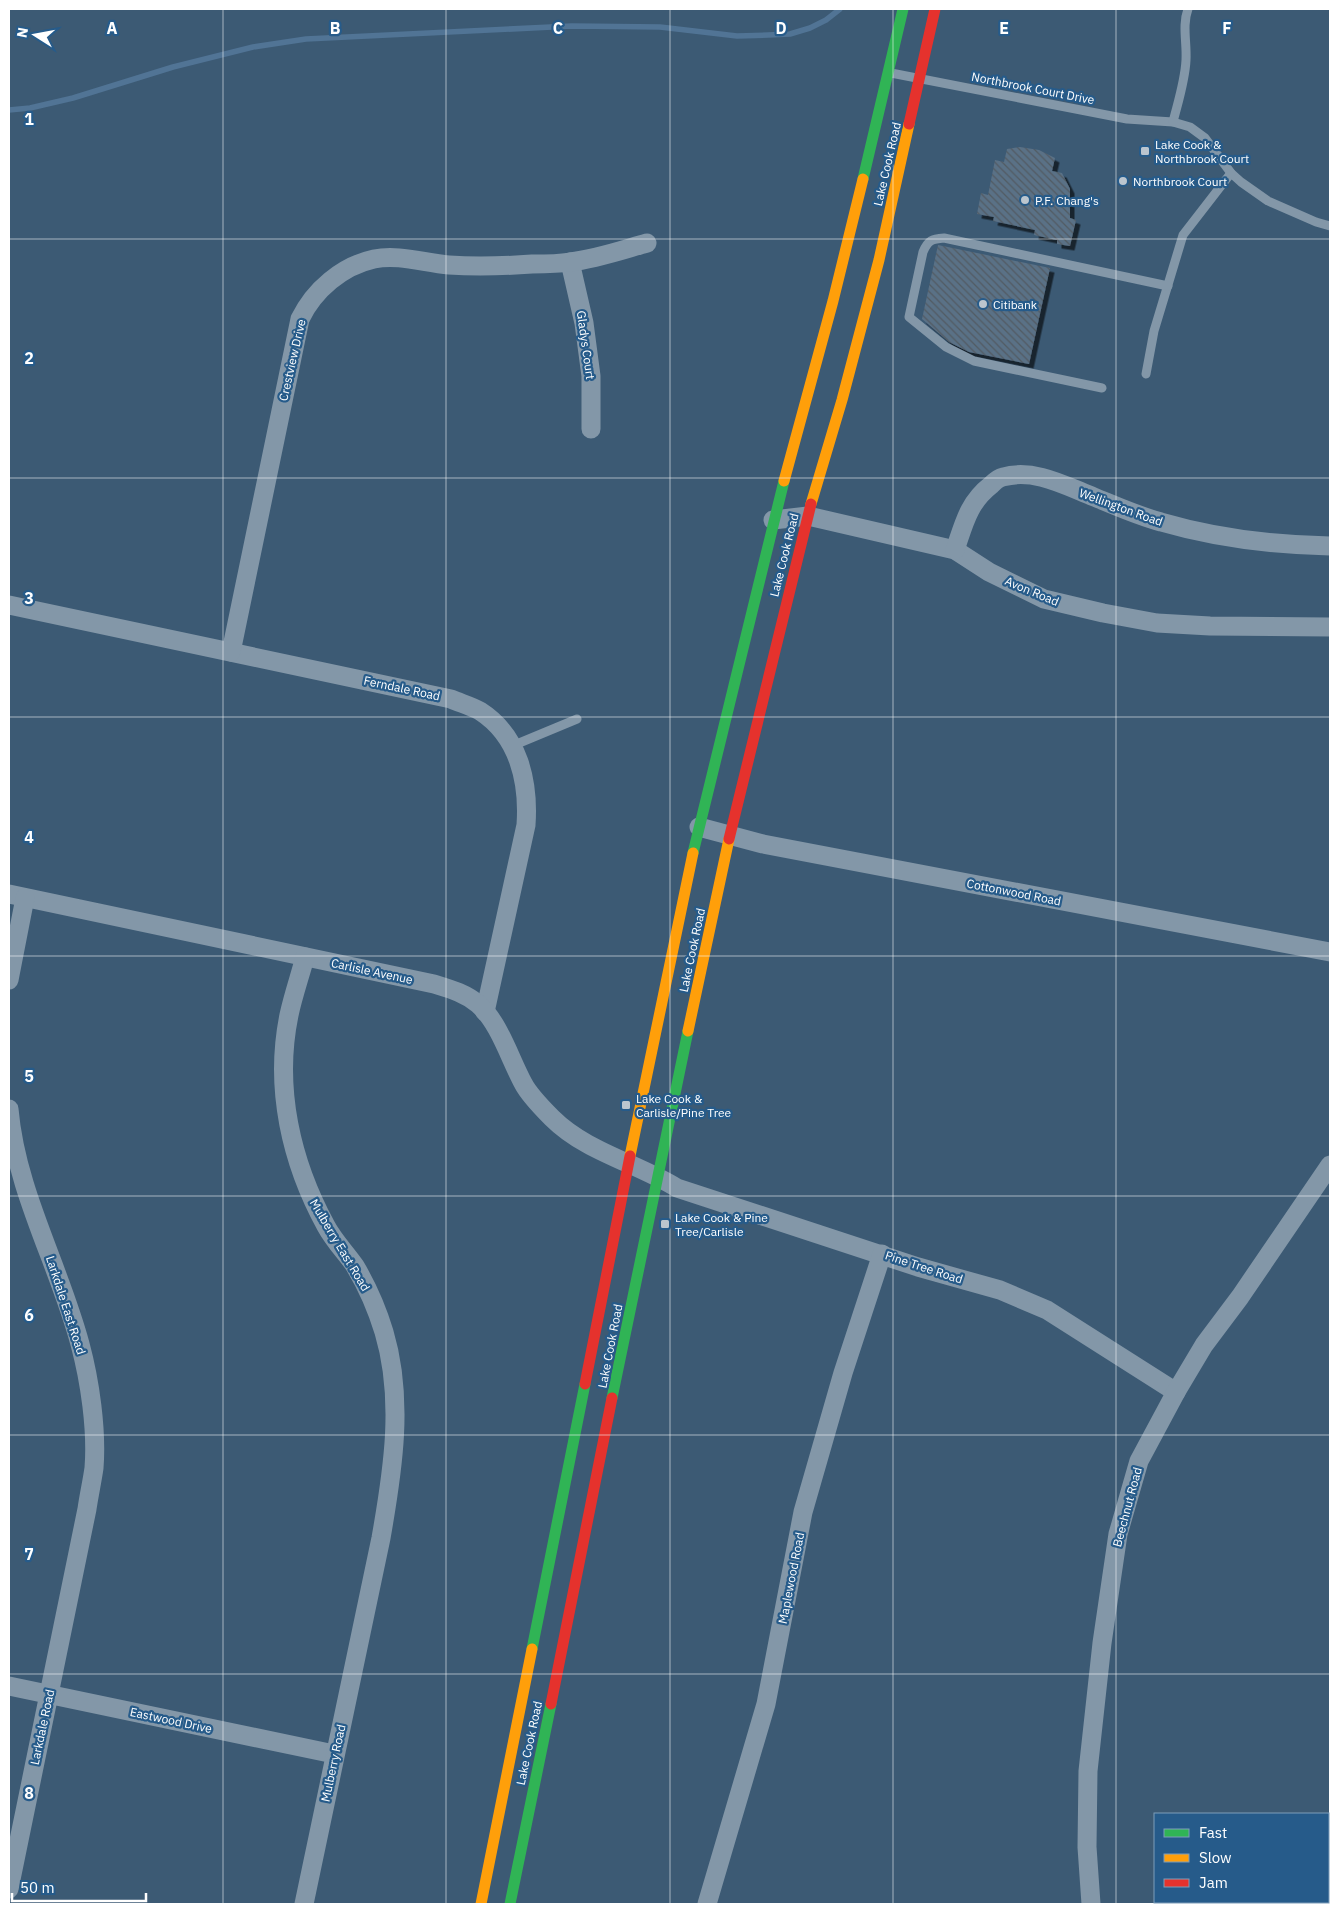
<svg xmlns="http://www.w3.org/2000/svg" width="1339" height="1913" viewBox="0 0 1339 1913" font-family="'IBM Plex Sans',sans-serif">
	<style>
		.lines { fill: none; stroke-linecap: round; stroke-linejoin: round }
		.stream { stroke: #517495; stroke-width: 5.5 }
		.building { fill: url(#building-back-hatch); filter: url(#shadow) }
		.lane { stroke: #8397a8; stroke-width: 9 }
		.street { stroke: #8397a8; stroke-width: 19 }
		.fast { stroke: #30b455; stroke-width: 11 }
		.slow { stroke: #ff9f0a; stroke-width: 11 }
		.jam { stroke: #e5322d; stroke-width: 11 }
		.grid { fill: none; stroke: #fff; stroke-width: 1; stroke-opacity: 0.55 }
		.poi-dot { fill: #bbc5ce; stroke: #265b8a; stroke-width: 2 }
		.labels { text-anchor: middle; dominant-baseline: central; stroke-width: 4.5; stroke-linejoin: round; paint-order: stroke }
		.street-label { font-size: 12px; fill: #fff; stroke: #265b8a }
		.poi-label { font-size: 12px; fill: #fff; stroke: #265b8a; text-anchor: start }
		.grid-label { font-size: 16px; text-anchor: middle; font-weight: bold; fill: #fff; stroke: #265b8a; stroke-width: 4.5; stroke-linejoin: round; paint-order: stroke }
	</style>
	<defs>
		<pattern id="building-back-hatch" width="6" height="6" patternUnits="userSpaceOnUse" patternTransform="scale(1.25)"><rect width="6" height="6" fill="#5a7186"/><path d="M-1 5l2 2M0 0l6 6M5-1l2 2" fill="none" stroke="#525b63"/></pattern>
		<filter id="shadow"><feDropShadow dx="4.5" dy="4.5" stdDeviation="0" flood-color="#0009"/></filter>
	</defs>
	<rect width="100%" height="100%" fill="#3c5a74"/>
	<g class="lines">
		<polyline class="stream" points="9,110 30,108 73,98 173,67 253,47 306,39 572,26 660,27 737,36 768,35 790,34 810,28 826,20 840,9"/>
	</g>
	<g class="building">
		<polygon points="1020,147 1039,150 1055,158 1052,171 1062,173 1070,189 1070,218 1076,220 1070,246 1057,244 1057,240 1034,235 1035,230 993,221 994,217 977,214 981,193 988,195 995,160 1004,162 1007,149"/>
		<polygon points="938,245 1050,268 1029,364 969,352 949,342 922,319"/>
	</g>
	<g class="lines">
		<g class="lane">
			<polyline points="891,73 1127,119 1173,122 1190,127 1205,138 1231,173 1241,182 1268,201 1316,222 1330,226"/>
			<path d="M1173,122C1178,102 1185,81 1186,60C1187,43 1182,25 1188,9"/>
			<polyline points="1146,374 1154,331 1183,235 1231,173"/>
			<path d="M1102,388L974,361L946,347L909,317L923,252C928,240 932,239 944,238L1168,286"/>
			<polyline points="512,746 577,719"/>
		</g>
		<g class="street">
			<polyline points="570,262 584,323 591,376 591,429"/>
			<polyline points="773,520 808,516 955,550 989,572 1044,599 1103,613 1157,623 1210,626 1330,627"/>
			<path d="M955,550C964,524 968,503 991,485C994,482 998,478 1003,477C1034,468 1066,486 1094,497C1116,506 1138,516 1161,522C1216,538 1274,545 1330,546"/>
			<path d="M9,605L451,699C460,703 471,706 480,711C519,736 529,782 526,825L485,1012"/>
			<path d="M231,652L300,319C314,290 342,266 374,259C399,254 424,263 449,265C476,267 505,266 532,264C545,264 558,264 570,262C596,259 622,250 647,243"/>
			<polyline points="699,827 763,844 1330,952"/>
			<path d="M9,894L434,984C450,989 465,993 478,1004C499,1022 510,1059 523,1083C529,1095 542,1108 552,1118C586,1152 637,1163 677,1188L918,1267L1000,1290L1047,1310L1176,1392"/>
			<polyline points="9,980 25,898"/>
			<path d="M9,1109C16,1191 59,1265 80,1344C90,1381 97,1430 94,1468C92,1482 89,1495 87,1509L9,1889"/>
			<polyline points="9,1686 334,1754"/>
			<path d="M304,1904L381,1538C393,1470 404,1399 384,1332C377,1309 367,1286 355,1266C346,1253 334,1241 326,1226C291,1162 274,1088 289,1015C293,996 300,976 305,957"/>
			<polyline points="707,1904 766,1704 803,1512 843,1373 882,1254"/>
			<polyline points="1091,1904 1087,1847 1088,1771 1102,1643 1118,1534 1139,1461 1176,1392 1204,1345 1240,1297 1330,1165"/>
		</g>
		<g class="fast">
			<polyline points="863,179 903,9"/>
			<polyline points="693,853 784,481"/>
			<polyline points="612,1398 688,1031"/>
			<polyline points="532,1649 585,1384"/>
			<polyline points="510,1904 551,1704"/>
		</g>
		<g class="slow">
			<polyline points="784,481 833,301 863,179"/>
			<polyline points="811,504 842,400 879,260 909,124"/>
			<polyline points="688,1031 729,839"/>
			<polyline points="630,1156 693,853"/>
			<polyline points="481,1904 532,1649"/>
		</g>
		<g class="jam">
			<polyline points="909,124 935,9"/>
			<polyline points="729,839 811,504"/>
			<polyline points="585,1384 630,1156"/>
			<polyline points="551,1704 612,1398"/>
		</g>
	</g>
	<path class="grid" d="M223,9V1904M446,9V1904M670,9V1904M893,9V1904M1116,9V1904M9,239H1330M9,478H1330M9,717H1330M9,956H1330M9,1196H1330M9,1435H1330M9,1674H1330"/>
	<g class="poi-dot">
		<rect x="1140" y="146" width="10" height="10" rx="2.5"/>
		<circle cx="1123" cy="181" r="5"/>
		<circle cx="1025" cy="200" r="5"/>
		<circle cx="983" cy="304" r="5"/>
		<rect x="621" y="1100" width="10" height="10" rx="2.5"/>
		<rect x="660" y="1219" width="10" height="10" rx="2.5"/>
	</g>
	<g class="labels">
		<g class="street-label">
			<text transform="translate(1033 88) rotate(11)">Northbrook Court Drive</text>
			<text transform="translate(887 164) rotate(-77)">Lake Cook Road</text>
			<text transform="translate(586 345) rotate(82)">Gladys Court</text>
			<text transform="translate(292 360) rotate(-77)">Crestview Drive</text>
			<text transform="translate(1121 507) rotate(20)">Wellington Road</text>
			<text transform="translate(784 555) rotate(-76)">Lake Cook Road</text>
			<text transform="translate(1032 591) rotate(23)">Avon Road</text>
			<text transform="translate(402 688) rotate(12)">Ferndale Road</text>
			<text transform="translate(1014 892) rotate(11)">Cottonwood Road</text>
			<text transform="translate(692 950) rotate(-78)">Lake Cook Road</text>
			<text transform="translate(372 971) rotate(12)">Carlisle Avenue</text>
			<text transform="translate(340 1245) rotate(59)">Mulberry East Road</text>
			<text transform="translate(924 1267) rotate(18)">Pine Tree Road</text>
			<text transform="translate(66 1305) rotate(72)">Larkdale East Road</text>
			<text transform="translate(610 1346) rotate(-79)">Lake Cook Road</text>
			<text transform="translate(1127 1507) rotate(-75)">Beechnut Road</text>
			<text transform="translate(791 1578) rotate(-79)">Maplewood Road</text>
			<text transform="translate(171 1720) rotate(12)">Eastwood Drive</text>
			<text transform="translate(42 1727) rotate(-78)">Larkdale Road</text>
			<text transform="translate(529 1743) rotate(-78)">Lake Cook Road</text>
			<text transform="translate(333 1763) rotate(-78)">Mulberry Road</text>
		</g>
		<g class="poi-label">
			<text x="1155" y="144">Lake Cook &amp;<tspan x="1155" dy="14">Northbrook Court</tspan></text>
			<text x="1133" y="181">Northbrook Court</text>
			<text x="1035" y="200">P.F. Chang's</text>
			<text x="993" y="304">Citibank</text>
			<text x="636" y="1098">Lake Cook &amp;<tspan x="636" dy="14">Carlisle/Pine Tree</tspan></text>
			<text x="675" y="1217">Lake Cook &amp; Pine<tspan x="675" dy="14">Tree/Carlisle</tspan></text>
		</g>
	</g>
	<g class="grid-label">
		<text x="112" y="34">A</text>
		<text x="335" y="34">B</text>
		<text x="558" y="34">C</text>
		<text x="781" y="34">D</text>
		<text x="1004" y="34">E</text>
		<text x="1227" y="34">F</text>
		<text x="29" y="125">1</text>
		<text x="29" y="364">2</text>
		<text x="29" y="604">3</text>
		<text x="29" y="843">4</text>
		<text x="29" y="1082">5</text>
		<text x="29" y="1321">6</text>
		<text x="29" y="1560">7</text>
		<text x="29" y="1799">8</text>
	</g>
	<rect width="1339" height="1913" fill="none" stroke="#ffffff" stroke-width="20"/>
	<rect x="1154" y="1813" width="175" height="90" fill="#265b8a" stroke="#7d9db9"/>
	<rect x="1164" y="1829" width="25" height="8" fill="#30b455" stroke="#7d9db9"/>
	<text x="1199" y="1838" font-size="15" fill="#ffffff">Fast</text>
	<rect x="1164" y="1854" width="25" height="8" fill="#ff9f0a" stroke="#7d9db9"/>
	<text x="1199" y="1863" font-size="15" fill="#ffffff">Slow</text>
	<rect x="1164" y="1879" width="25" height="8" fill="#e5322d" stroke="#7d9db9"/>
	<text x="1199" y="1888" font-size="15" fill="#ffffff">Jam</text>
	<g transform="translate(35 35) rotate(281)" stroke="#265b8a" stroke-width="4" paint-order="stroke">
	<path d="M0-4L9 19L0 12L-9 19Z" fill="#ffffff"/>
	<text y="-8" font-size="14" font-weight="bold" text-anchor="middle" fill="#ffffff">N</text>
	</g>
	<path d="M12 1893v8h134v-8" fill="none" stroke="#ffffff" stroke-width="2.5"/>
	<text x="20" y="1893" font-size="15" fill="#ffffff" stroke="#265b8a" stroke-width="4" paint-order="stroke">50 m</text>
</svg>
